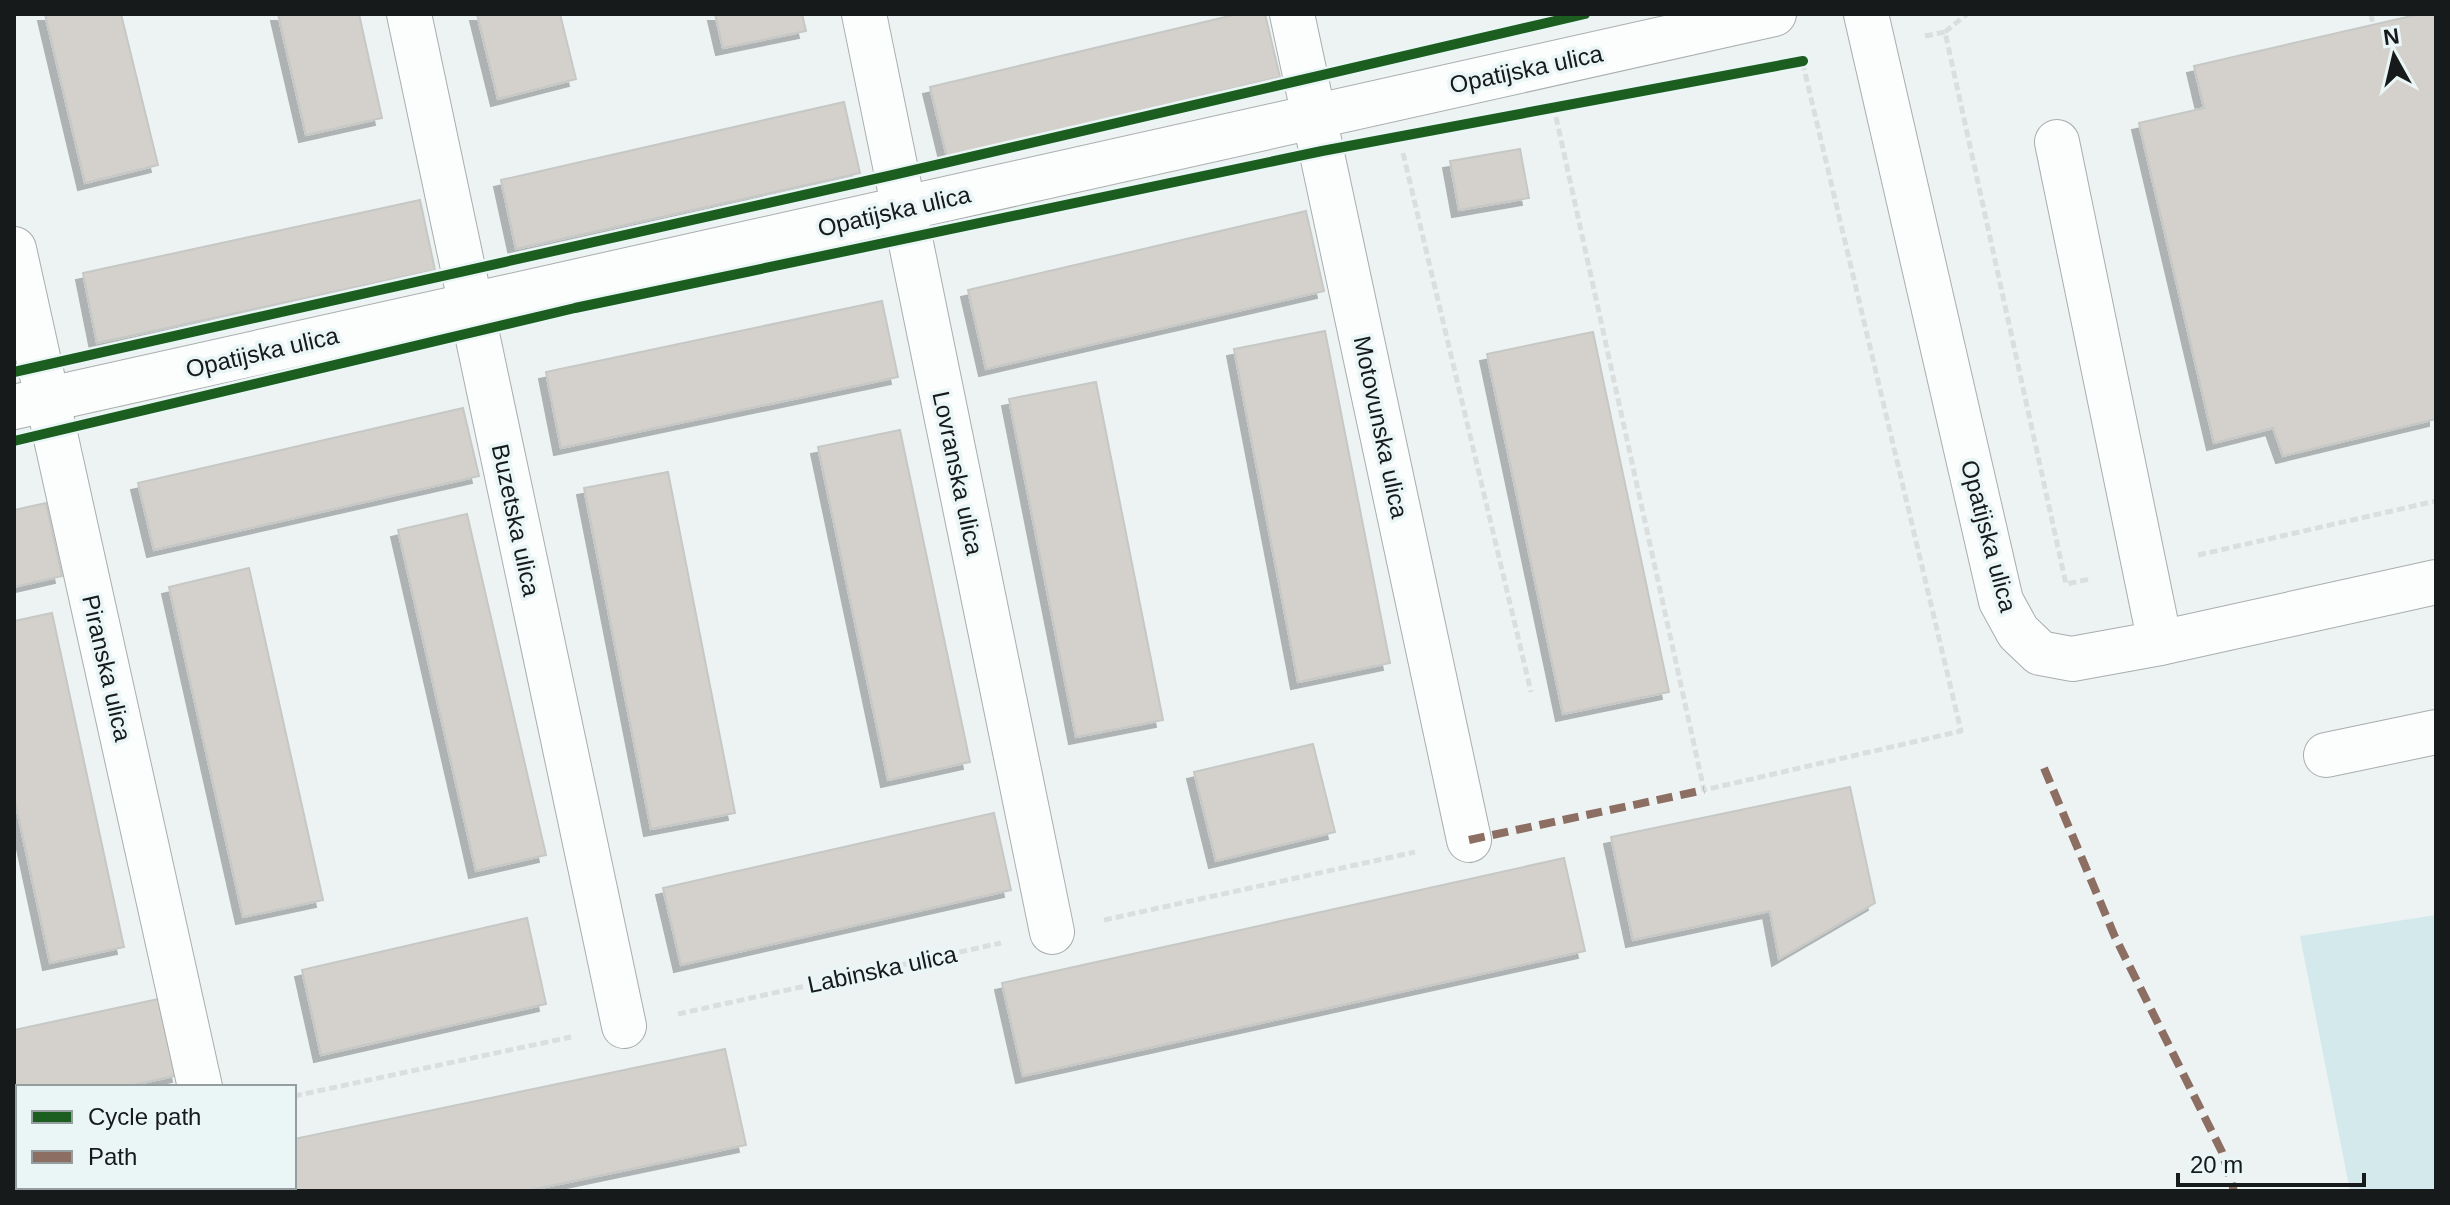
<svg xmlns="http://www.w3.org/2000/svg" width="2450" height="1205" viewBox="0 0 2450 1205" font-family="Arial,sans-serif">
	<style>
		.green { fill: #d3e9eb }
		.building { fill: #d4d1cc; stroke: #c6c8c6; stroke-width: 2; filter: url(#shadow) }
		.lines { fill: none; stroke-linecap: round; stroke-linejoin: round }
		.minor-casing { stroke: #a9adad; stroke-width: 46 }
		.path { stroke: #dbdede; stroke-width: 5; stroke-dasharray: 8 4; stroke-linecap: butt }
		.minor { stroke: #fcfdfd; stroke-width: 44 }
		.quiet { stroke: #8d6e63; stroke-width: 8; stroke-dasharray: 16 8; stroke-linecap: butt }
		.cycleway-casing { stroke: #eaf5f6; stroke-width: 15 }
		.cycleway { stroke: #1b5e20; stroke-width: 10 }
		.labels { text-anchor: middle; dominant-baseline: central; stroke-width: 7; stroke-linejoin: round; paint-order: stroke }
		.street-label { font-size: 24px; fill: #161a1b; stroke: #eaf5f6 }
	</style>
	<defs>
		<filter id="shadow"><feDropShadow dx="-7" dy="7" stdDeviation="0" flood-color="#0004"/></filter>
	</defs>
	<rect width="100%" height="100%" fill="#edf3f3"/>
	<polygon class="green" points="2436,915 2436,1191 2350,1191 2300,936"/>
	<g class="building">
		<polygon points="45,14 121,14 158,165 85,183"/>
		<polygon points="278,14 359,14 382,118 306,135"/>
		<polygon points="477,14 560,14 576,79 498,99"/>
		<polygon points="715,14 802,14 806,31 723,48"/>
		<polygon points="1238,14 1265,14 1280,77 947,157 930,87"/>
		<polygon points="2420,14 2436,14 2436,419 2283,456 2273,428 2214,443 2139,123 2204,108 2194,66"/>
		<polygon points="844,102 860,173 516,249 501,180"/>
		<polygon points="1520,149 1529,198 1459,210 1450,161"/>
		<polygon points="420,200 435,270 97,343 83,273"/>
		<polygon points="1306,211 1324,291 986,369 968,290"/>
		<polygon points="882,301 898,377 561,448 546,372"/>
		<polygon points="1325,331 1390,663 1298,682 1234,349"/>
		<polygon points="1593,332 1669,692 1563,714 1487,354"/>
		<polygon points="1096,382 1163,720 1076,737 1009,399"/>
		<polygon points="463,408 479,476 154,550 138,483"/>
		<polygon points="900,430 970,762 888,780 818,447"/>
		<polygon points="668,472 735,813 651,829 584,488"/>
		<polygon points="46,503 62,576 14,587 14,510"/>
		<polygon points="467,514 546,855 476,871 398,530"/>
		<polygon points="249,568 323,900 243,917 169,587"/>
		<polygon points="52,613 124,947 50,963 14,796 14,621"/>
		<polygon points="1313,744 1335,832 1216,861 1194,772"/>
		<polygon points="1850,787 1875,903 1779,959 1770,911 1633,940 1611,837"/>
		<polygon points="994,813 1011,890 681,965 663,888"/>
		<polygon points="1564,858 1585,951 1023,1076 1002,983"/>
		<polygon points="527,918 546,1004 321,1055 302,970"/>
		<polygon points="163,998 179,1075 124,1087 18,1087 18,1110 14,1110 14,1030"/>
		<polygon points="725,1049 746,1145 526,1191 177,1191 176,1187 294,1187 294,1139"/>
	</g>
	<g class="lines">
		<g class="minor-casing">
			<g id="minor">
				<polyline points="409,14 624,1026"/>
				<polyline points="864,14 1052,932"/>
				<polyline points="1292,14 1469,840"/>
				<polyline points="1866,14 2001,601 2018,632 2040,653 2072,659 2160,643 2436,582"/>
				<polyline points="2057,142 2160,643"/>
				<polyline points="14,249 200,1087"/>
				<polyline points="14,407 1774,14"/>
				<polyline points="2326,755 2436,732"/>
			</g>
		</g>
		<g class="path">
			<polyline points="2371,14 2373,25"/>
			<polyline points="1945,32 1967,14"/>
			<polyline points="1925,36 1945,32 2066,584 2090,579"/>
			<polyline points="1556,117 1704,790 1961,731 1802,60"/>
			<polyline points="1403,153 1531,692"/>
			<polyline points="2198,555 2436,501"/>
			<polyline points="1104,920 1415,852"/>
			<polyline points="678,1014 1001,943"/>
			<polyline points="294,1096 571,1037"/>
			<polyline points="14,1155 18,1154"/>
		</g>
		<use href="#minor" class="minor"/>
		<g class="quiet">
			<polyline points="2044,768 2115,937 2222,1152 2234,1191"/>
			<polyline points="1469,840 1704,790"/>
		</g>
		<g class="cycleway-casing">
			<g id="cycleway">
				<polyline points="14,372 897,174 1585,14"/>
				<polyline points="14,441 575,308 1322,151 1803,61"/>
			</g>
		</g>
		<use href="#cycleway" class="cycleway"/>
	</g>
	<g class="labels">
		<g class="street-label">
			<text transform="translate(1526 69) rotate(-12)">Opatijska ulica</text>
			<text transform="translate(894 211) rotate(-13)">Opatijska ulica</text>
			<text transform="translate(262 352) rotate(-13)">Opatijska ulica</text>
			<text transform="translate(1381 427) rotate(78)">Motovunska ulica</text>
			<text transform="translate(958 473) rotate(78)">Lovranska ulica</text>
			<text transform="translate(516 520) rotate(78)">Buzetska ulica</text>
			<text transform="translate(1989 536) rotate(75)">Opatijska ulica</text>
			<text transform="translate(107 668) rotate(77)">Piranska ulica</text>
			<text transform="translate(882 969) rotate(-12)">Labinska ulica</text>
		</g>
	</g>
	<rect width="2450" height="1205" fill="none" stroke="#161a1b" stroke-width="32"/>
	<rect x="16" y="1085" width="280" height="104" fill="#eaf5f6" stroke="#959d9e" stroke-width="2"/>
	<rect x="32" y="1111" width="40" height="12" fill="#1b5e20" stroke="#959d9e" stroke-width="2"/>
	<text x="88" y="1125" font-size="24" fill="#161a1b">Cycle path</text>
	<rect x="32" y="1151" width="40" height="12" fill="#8d6e63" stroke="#959d9e" stroke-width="2"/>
	<text x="88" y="1165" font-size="24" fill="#161a1b">Path</text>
	<g transform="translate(2394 56) rotate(352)" stroke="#eaf5f6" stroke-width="6" paint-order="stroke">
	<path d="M0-6L14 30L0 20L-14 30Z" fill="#161a1b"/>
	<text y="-12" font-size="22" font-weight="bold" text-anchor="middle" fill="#161a1b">N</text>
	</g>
	<path d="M2178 1173v12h186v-12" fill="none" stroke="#161a1b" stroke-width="4"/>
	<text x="2190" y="1173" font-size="24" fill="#161a1b" stroke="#eaf5f6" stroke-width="6" paint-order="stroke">20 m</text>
</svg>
